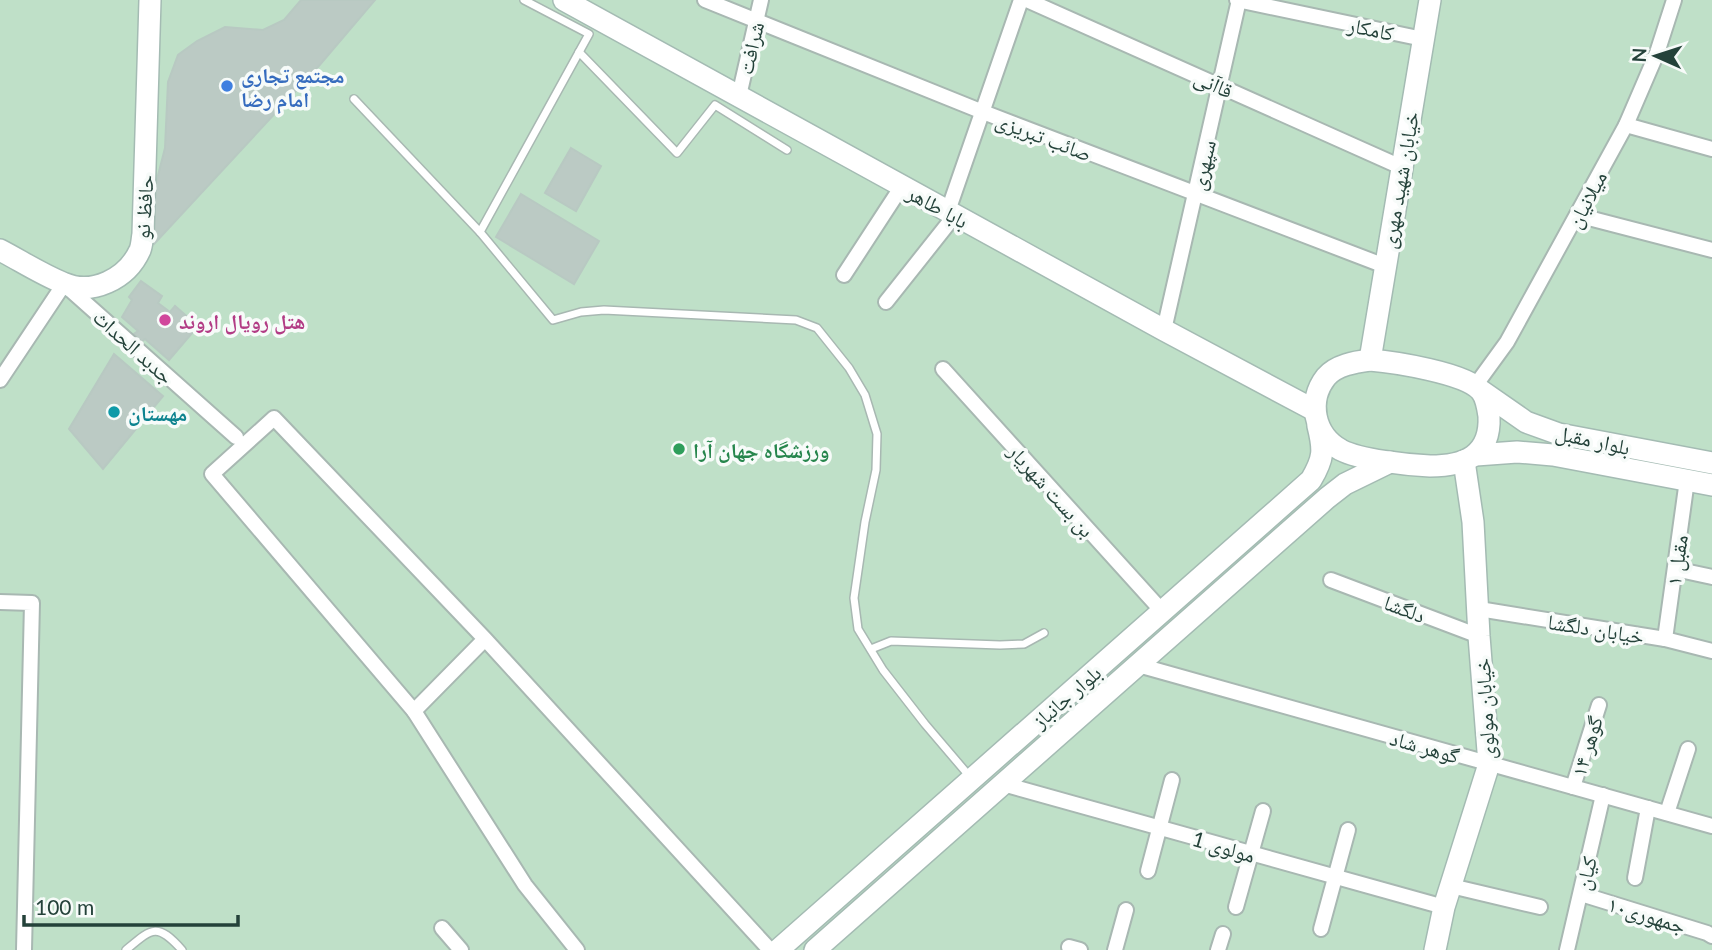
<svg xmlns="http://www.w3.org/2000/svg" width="1712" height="950" viewBox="0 0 1712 950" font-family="Lato,'Noto Naskh Arabic',sans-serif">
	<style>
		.green { fill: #bfe0c8 }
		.building { fill: #bbcac4; stroke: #b8c9c2; stroke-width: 2 }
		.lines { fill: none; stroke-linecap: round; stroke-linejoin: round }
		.lane-casing { stroke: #a8b8b2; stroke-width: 10 }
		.street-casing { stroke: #a8b8b2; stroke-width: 18 }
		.secondary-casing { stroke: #a4bbb3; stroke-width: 24 }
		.lane { stroke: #fff; stroke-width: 7 }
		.street { stroke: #fff; stroke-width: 14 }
		.secondary { stroke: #fff; stroke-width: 21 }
		.shop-dot { fill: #3f7fe0; stroke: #f7fbf9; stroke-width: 2.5 }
		.hotel-dot { fill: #d1479c; stroke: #f7fbf9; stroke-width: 2.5 }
		.culture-dot { fill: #0f9aa8; stroke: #f7fbf9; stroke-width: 2.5 }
		.leisure-dot { fill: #2e9e5b; stroke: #f7fbf9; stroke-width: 2.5 }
		.labels { text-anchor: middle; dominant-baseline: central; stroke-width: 7; stroke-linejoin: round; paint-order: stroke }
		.street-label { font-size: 21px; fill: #24423a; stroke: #f7fbf9 }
		.shop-label { font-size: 21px; font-weight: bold; fill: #366cbe; stroke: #f7fbf9; text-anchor: start }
		.hotel-label { font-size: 21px; font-weight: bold; fill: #b23c85; stroke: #f7fbf9; text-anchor: start }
		.culture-label { font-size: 21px; font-weight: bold; fill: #0d838f; stroke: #f7fbf9; text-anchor: start }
		.leisure-label { font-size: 21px; font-weight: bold; fill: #27864d; stroke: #f7fbf9; text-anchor: start }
	</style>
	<rect width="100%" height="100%" fill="#e6efeb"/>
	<rect class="green" x="0" y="0" width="1712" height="950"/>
	<g class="building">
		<polygon points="301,0 375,0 318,67 154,244 143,234 165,148 168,82 178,55 197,41 225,27 263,30 284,20"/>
		<polygon points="571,148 601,166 576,211 545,193"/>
		<polygon points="521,194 599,241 574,284 496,237"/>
		<polygon points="141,281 162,296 158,303 170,312 175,306 198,326 169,360 145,339 141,342 134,334 138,331 122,317 132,300 129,297"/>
		<polygon points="114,354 163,396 103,469 69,429"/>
	</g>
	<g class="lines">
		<g class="lane-casing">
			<g id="lane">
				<polyline points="524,0 589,34 480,232 553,320 581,312 604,310 796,320 817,328 849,368 865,395 877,434 876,470 865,522 854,598 858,629 883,670 925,724 971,778"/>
				<polyline points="579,52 677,153 715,105 787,150"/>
				<polyline points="354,99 480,232"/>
				<polyline points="871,649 891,641 1000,645 1024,644 1044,633"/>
				<path d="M126,950C152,928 157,922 182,950"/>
			</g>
		</g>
		<g class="street-casing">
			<g id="street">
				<polyline points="705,0 983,112 1385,266"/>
				<polyline points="1027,0 1401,167"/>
				<polyline points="1237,0 1423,39"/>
				<polyline points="739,96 761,0"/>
				<polyline points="1626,125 1712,149"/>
				<polyline points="948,211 1021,0"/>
				<polyline points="1577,215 1712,250"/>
				<polyline points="844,275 902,186"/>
				<polyline points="886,302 955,215"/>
				<polyline points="1164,330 1239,0"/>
				<polyline points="943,369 1162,611"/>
				<polyline points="0,380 64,284 236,437"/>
				<polyline points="1475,386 1507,342 1626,125 1657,53 1674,0"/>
				<polyline points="1675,569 1712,577"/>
				<polyline points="1331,580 1479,636"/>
				<polyline points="0,602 32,603 24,950"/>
				<polyline points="1479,609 1665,639 1712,651"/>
				<polyline points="485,639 414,711 212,474 274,418 485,639 770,950"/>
				<polyline points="1665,639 1687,480"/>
				<polyline points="1138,665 1712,826"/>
				<polyline points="414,711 525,885 577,950"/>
				<polyline points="1003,784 1444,907"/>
				<polyline points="1573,787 1599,705"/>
				<polyline points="1667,813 1688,749"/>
				<polyline points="1148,871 1172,780"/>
				<polyline points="1635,878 1648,808"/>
				<polyline points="1451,886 1540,907"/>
				<polyline points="1581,894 1707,933 1712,936"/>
				<polyline points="1236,907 1263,811"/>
				<polyline points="442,928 461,950"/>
				<polyline points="1321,929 1348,830"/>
				<polyline points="1069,947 1080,950"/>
				<polyline points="1115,950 1126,910"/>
				<polyline points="1218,950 1223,934"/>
				<polyline points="1567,950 1603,795"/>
			</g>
		</g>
		<g class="secondary-casing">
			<g id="secondary">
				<polyline points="564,0 1164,330 1314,410"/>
				<path d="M0,250C21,261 41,274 63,283C92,296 127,279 140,250C142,245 142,239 143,234L150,0"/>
				<path d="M1370,360C1394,362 1466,373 1481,391C1486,397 1488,409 1489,416C1491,456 1464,466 1430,466C1408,465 1360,460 1341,450C1314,435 1307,401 1326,377C1336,365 1355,362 1370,360Z"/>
				<polyline points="1370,360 1430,0"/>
				<polyline points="1483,392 1526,422 1559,434 1712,463"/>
				<polyline points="1476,455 1517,452 1553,455 1712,485"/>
				<path d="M778,950L1311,480C1324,458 1324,450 1318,426"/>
				<polyline points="815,950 1327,498 1345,484 1390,462"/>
				<polyline points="1435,950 1444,907 1489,764 1479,636 1473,522 1464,461"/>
			</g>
		</g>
		<use href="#lane" class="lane"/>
		<use href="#street" class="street"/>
		<use href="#secondary" class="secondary"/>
	</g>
	<circle class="shop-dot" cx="227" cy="86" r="7"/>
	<circle class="hotel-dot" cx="165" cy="320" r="7"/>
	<circle class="culture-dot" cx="114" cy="412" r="7"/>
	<circle class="leisure-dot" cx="679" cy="449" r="7"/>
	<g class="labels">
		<g class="street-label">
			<text transform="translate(1371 28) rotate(12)">کامکار</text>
			<text transform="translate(750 48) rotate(-77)">شرافت</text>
			<text transform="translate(1214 83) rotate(24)">قاآنی</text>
			<text transform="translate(1044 136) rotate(21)">صائب تبریزی</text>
			<text transform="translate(1202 165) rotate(-77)">سپهری</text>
			<text transform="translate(1399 180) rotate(-80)">خیابان شهید مهری</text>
			<text transform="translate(1586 199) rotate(-62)">میلانیان</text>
			<text transform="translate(938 206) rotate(29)">بابا طاهر</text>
			<text transform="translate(143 207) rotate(-86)">حافظ نو</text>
			<text transform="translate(134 346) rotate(42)">جدبد الحداث</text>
			<text transform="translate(1593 439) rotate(12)">بلوار مقبل</text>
			<text transform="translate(1052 490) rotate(48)">بن بست شهریار</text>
			<text transform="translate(1676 560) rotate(-82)">مقبل ۱</text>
			<text transform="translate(1405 608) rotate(21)">دلگشا</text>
			<text transform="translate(1596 628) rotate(9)">خیابان دلگشا</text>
			<text transform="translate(1066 696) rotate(-41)">بلوار جانباز</text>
			<text transform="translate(1484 709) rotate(-93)">خیابان مولوی</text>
			<text transform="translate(1425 746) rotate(16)">گوهر شاد</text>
			<text transform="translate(1586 746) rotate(-73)">گوهر ۱۴</text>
			<text transform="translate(1224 846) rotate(16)">مولوی 1</text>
			<text transform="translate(1585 873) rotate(-77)">کیان</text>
			<text transform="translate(1647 914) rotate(17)">جمهوری۱۰</text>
		</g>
		<g class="shop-label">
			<text x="241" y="74">مجتمع تجاری<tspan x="241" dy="24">امام رضا</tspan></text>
		</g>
		<g class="hotel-label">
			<text x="179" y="320">هتل رویال اروند</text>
		</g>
		<g class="culture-label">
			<text x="128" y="412">مهستان</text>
		</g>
		<g class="leisure-label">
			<text x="693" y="449">ورزشگاه جهان آرا</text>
		</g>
	</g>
	<g transform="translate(1656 56) rotate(273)" stroke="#f7fbf9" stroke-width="5" paint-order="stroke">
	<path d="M0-5L12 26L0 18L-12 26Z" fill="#24423a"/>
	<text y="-10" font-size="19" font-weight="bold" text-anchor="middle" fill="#24423a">N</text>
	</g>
	<path d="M24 915v10h214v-10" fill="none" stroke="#24423a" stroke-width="3.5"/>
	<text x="35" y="915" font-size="21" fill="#24423a" stroke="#f7fbf9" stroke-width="5" paint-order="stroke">100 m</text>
</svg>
